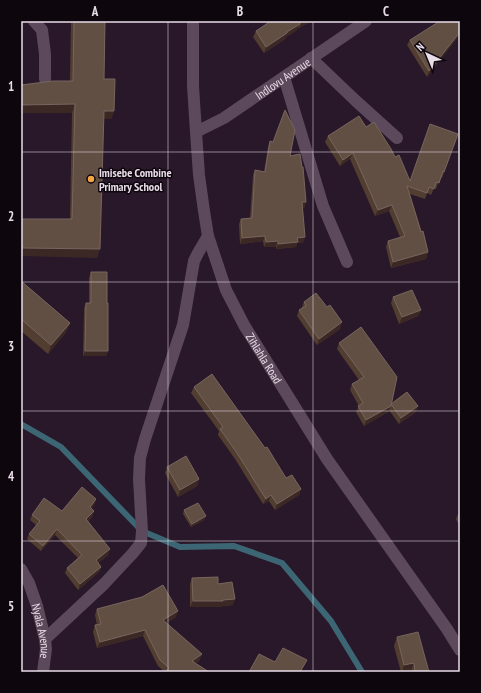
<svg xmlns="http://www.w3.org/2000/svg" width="481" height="693" viewBox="0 0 481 693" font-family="'PT Sans Narrow',sans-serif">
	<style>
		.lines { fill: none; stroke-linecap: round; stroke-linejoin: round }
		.stream { stroke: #3c6674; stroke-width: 6 }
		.lane { stroke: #5c495b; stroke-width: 12 }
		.street { stroke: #5c495b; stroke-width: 12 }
		.wall { fill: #523e31 }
		.shaded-wall { fill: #3b2825 }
		.building { fill: #624f44; stroke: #77655e }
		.grid { fill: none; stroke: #e8dce8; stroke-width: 1; stroke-opacity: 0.55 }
		.poi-dot { fill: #f3a443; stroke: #0d060d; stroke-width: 1.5 }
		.labels { text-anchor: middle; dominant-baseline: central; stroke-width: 3; stroke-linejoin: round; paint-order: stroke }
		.street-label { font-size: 12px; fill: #e8dce8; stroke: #0d060d }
		.poi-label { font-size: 12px; font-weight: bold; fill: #e8dce8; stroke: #0d060d; text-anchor: start }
		.neatline { fill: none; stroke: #e8dce8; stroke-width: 1.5 }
		.grid-label { font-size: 13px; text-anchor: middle; font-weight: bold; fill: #e8dce8 }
	</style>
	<rect width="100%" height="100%" fill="#291829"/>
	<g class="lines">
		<polyline class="stream" points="21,424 61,447 142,531 180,547 234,546 282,563 331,621 362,672"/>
		<g class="lane">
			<polyline points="34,21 42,30 45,54 45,79"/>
			<polyline points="311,58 356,101 397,138"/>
			<polyline points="284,77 323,206 347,262"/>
		</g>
		<g class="street">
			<path id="s1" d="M193,21V86L196,132L199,175L204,211L208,236L226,290L244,325L327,459L447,629L460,650"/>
			<path id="s2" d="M196,132L224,118L366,21"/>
			<path id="s3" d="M21,569L29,583L37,606L45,639L46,649L43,672"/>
			<polyline points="45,639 104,584 133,553 141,543 142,531 139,479 140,458 145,439 183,325 194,261 198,253 208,236"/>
		</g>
	</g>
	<g class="wall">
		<polygon points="71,21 105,21 104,79 114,111 111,119 103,119 97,258 70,219 72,113 21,113 21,85 70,81"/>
		<polygon points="271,21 311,21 299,28 298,28 297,30 286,37 285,39 264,53 253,37 256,31"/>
		<polygon points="460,21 427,77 407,45 410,40"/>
		<polygon points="366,127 395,157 410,181 458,134 442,178 440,177 436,189 434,188 431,195 427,193 425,199 410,194 428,252 426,259 391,268 386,247 388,241 400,237 389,211 375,216 350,159 340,166 325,142 328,136"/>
		<polygon points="270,141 290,156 306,202 304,208 302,208 303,243 297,243 296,247 276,249 276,247 264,247 263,241 240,244 239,224 241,219 250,218 253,175 255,170 264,172 268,147"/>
		<polygon points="91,272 108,351 106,356 83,356 84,308 86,303 89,303 89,278"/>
		<polygon points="21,281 70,323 66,332 48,354 21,331"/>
		<polygon points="393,297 421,310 418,316 399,324 391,303"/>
		<polygon points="304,302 340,329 317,345 297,316 299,310 301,309"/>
		<polygon points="339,343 391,405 416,412 399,424 389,410 388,412 364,426 356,412 359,406 350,390 352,384 359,380 337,349"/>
		<polygon points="194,387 286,478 301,489 299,495 275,510 269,501 263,504 235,459 218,435 219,431 191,393"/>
		<polygon points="167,467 199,479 197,486 178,497 165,473"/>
		<polygon points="96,499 94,505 91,509 94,511 92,517 88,521 108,555 98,563 101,567 99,572 78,590 65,573 67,568 78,558 55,535 41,551 27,539 29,534 36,525 30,520 32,515 62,511"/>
		<polygon points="184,510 204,520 191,527 183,514"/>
		<polygon points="460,513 460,527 456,519 458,514"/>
		<polygon points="192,578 218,584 233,605 222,606 221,607 190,607 190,584"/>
		<polygon points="97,609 176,617 166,623 202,654 199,661 195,663 209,672 165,672 158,666 143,636 97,648 93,632 95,625 97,625 95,615"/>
		<polygon points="397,637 429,672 411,672 411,671 407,672 401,672 394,646"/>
	</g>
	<g class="shaded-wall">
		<polygon points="304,21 311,21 299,28 301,23"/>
		<polygon points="300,24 297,30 286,37 285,39 264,53 266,47 287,32"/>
		<polygon points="460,32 460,35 427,77 429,71"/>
		<polygon points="75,104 72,113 21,113 21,105"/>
		<polygon points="104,111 114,111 111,119 101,119"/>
		<polygon points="353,153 350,159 340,166 343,160"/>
		<polygon points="302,202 306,202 304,208 300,208"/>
		<polygon points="392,205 389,211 375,216 378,210"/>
		<polygon points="265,236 263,241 240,244 242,238"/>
		<polygon points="305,237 303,243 297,243 296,247 276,249 278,244 297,238"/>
		<polygon points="278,241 276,247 264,247 266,242"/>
		<polygon points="21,248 100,249 97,258 21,256"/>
		<polygon points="428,252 426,259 391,268 393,262"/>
		<polygon points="421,310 418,316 399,324 402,317"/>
		<polygon points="342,322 340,329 317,345 319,339"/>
		<polygon points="70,323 66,332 48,354 51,345"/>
		<polygon points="85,351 108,351 106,356 83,356"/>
		<polygon points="391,406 388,412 364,426 366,420"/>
		<polygon points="418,406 416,412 399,424 401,418"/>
		<polygon points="199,479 197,486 178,497 180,490"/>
		<polygon points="301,489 299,495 275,510 277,504"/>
		<polygon points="271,495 269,501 263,504 266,499"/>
		<polygon points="96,499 94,505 88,513 90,507"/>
		<polygon points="94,511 92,517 84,524 86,519"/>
		<polygon points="206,516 204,520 191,527 192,524"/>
		<polygon points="57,529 55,535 41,551 43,546"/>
		<polygon points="110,549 108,555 94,566 96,560"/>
		<polygon points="101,567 99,572 78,590 80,584"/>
		<polygon points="235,599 233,605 222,606 221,607 190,607 193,601 223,600"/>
		<polygon points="178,611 176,617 160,626 163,620"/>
		<polygon points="145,630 143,636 97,648 100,642"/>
		<polygon points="202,654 199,661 189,668 192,661"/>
		<polygon points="307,660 301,672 300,672"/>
		<polygon points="414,663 411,671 407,672 402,672 404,665"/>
	</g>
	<g class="building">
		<polygon points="74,21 105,21 104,79 115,79 114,111 104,111 100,249 21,248 21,219 72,219 75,104 21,105 21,85 53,81 73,81"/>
		<polygon points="271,21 298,21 300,24 287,32 287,33 266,47 256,31"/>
		<polygon points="440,21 460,21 460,32 429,71 410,40"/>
		<polygon points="285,110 295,130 290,156 300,154 302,167 303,167 306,202 302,202 305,237 297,238 298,242 278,244 278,241 266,242 265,236 242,238 241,219 252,218 255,170 265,172 270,141 273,142"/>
		<polygon points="359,116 366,127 374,122 391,149 395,157 399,155 410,181 430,124 458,134 444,172 443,171 439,183 436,182 434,189 429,187 427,193 407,186 421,232 423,231 428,252 393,262 388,241 405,236 392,205 378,210 353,153 343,160 328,136"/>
		<polygon points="91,272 107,272 107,303 108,303 108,351 85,351 86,303 91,303"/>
		<polygon points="21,281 70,323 51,345 21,319"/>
		<polygon points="412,290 421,310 402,317 393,297"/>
		<polygon points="316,293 327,307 330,305 342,322 319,339 299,310 306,306 304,302"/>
		<polygon points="361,327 397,377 391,406 366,420 358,406 363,403 352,384 364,377 339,343"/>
		<polygon points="212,374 265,448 267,447 286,478 292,475 301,489 277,504 271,495 266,499 237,453 220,429 223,427 194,387"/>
		<polygon points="407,392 418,406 401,418 391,404"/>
		<polygon points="186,456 199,479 180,490 167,467"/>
		<polygon points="82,487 96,499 90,507 94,511 86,519 110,549 96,560 101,567 80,584 67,568 82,555 57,529 43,546 29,534 40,521 32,515 44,498 62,511"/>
		<polygon points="198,503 206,516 192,524 184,510"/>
		<polygon points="218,577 218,584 232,582 235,599 223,600 223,601 193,601 192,578"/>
		<polygon points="163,585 178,611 163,620 202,654 192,661 209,672 165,672 169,668 160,660 145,630 100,642 95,625 101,624 97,609 142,597"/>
		<polygon points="418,632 429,672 415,672 414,663 404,665 397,637"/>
		<polygon points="283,648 307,660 300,672 249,672 259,654 275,662"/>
	</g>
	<path class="grid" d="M168,21V672M313,21V672M21,152H460M21,282H460M21,411H460M21,541H460"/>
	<circle class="poi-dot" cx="91" cy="179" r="4"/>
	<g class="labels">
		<g class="street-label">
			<text stroke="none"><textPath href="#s2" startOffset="102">Indlovu Avenue</textPath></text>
			<text stroke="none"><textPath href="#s1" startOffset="351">Zihlahla Road</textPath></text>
			<text stroke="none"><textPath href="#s3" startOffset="66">Nyala Avenue</textPath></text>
		</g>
		<g class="poi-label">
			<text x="99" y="172">Imisebe Combine<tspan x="99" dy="14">Primary School</tspan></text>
		</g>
	</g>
	<rect width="481" height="693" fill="none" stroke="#0d060d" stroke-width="44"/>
	<g transform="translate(427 54) rotate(316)" stroke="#0d060d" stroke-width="3" paint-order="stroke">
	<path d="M0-3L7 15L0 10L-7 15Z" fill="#e8dce8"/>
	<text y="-6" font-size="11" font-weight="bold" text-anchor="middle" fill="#e8dce8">N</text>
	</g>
	<rect x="22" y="22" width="437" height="649" class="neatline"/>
	<g class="grid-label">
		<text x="95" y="16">A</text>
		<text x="240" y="16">B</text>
		<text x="386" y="16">C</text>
		<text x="11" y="91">1</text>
		<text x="11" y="221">2</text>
		<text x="11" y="351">3</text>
		<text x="11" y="481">4</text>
		<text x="11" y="611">5</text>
	</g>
</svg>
